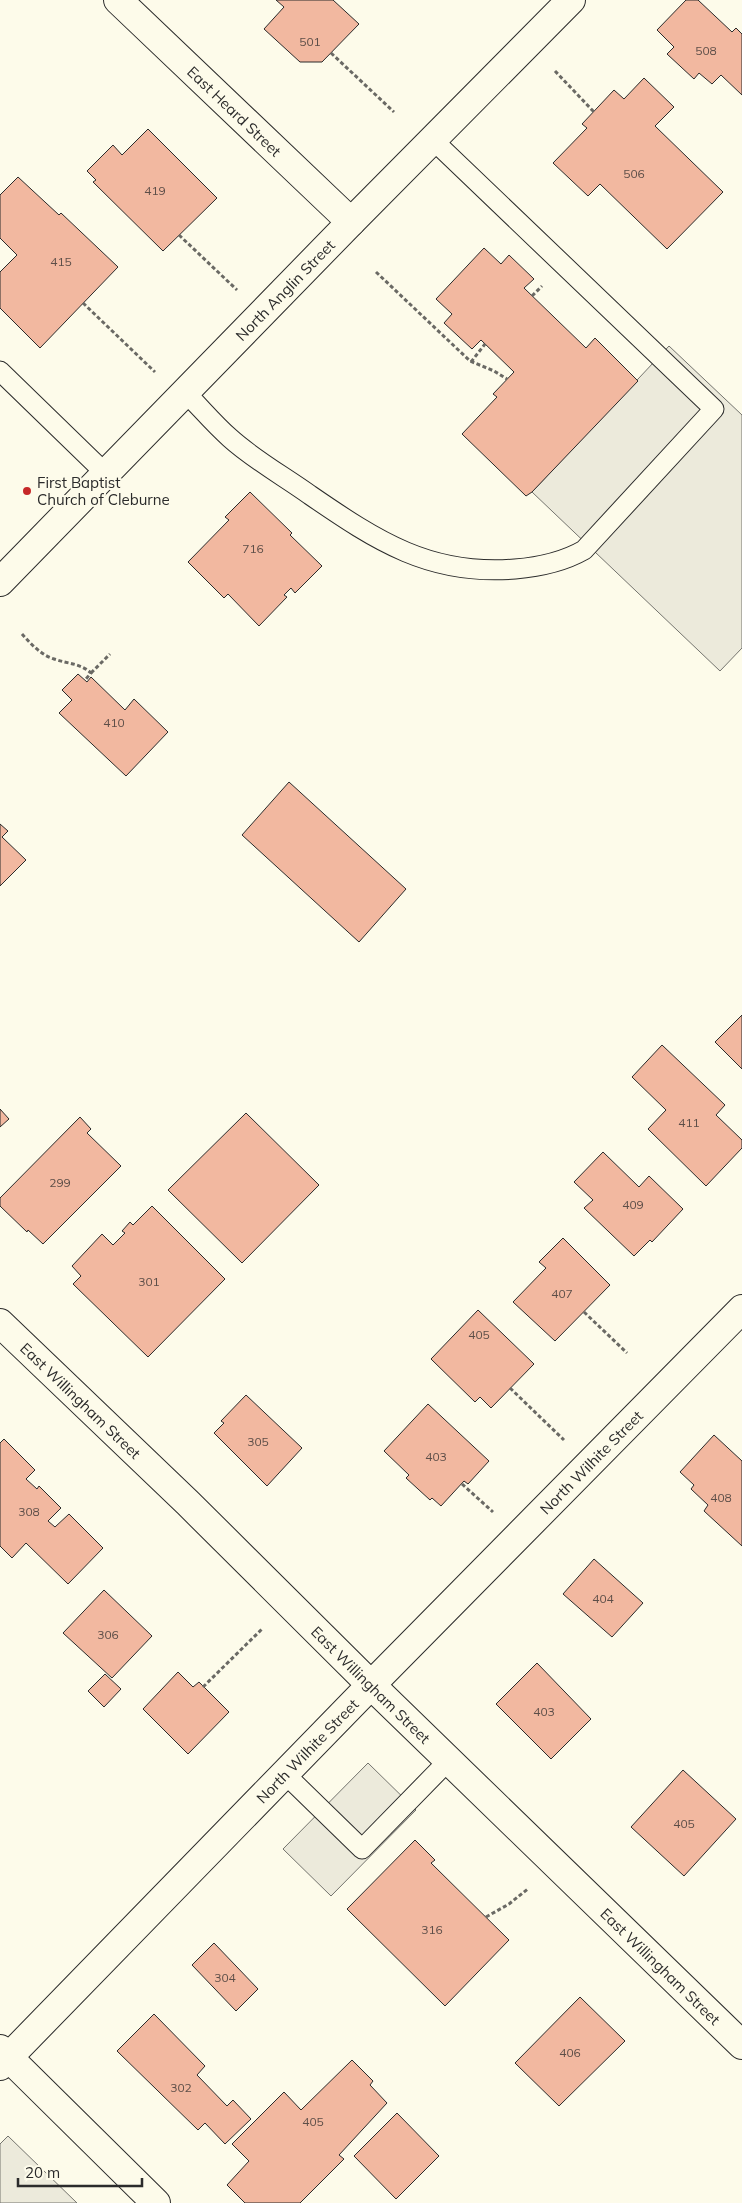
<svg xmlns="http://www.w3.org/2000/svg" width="742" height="2203" viewBox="0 0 742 2203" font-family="Mulish,sans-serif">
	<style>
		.parking { fill: #eceadb; stroke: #74746e }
		.building { fill: #f2b8a0; stroke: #2b2b2b }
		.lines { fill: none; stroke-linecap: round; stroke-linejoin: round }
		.service-casing { stroke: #2b2b2b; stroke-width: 21 }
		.minor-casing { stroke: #2b2b2b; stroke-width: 30 }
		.tertiary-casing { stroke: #2b2b2b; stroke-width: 30 }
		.path { stroke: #6a6964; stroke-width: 3; stroke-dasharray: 4 2.5; stroke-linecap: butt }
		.service { stroke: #fdfbea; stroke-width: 19 }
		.minor { stroke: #fdfbea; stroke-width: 28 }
		.tertiary { stroke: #fdfbea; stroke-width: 28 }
		.poi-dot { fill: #c62828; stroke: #fdfbea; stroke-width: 2 }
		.labels { text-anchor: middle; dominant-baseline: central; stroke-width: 4; stroke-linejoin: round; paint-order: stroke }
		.number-label { font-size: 12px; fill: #5d4e48 }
		.street-label { font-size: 15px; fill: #2b2b2b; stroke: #fdfbea }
		.poi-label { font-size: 15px; fill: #2b2b2b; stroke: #fdfbea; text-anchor: start }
	</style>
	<rect width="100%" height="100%" fill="#fdfbea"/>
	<g class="parking">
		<polygon points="669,346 742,415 742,648 720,671 532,492"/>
		<polygon points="368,1763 416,1810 331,1896 283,1849"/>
		<polygon points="8,2136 77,2203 0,2203 0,2144"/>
	</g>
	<g class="building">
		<polygon points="276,0 333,0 359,24 322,62 300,62 264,29 284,7"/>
		<polygon points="686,0 698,0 732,32 736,28 742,34 742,95 721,75 712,84 699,73 694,79 667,54 674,47 657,30"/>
		<polygon points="644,78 674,107 655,126 723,192 667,249 600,184 588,196 553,163 587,128 582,124 614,90 624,99"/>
		<polygon points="148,129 217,198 163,251 93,182 96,180 87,171 113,145 122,155"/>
		<polygon points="18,177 59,215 61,213 118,267 40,348 0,308 0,272 17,255 0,238 0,195"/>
		<polygon points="484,248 501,264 509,255 534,279 524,288 586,348 595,338 638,381 532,492 526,496 462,434 497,397 493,394 514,372 481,340 472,349 444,323 452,314 436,299"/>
		<polygon points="250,492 292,533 290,535 322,566 295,593 291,588 284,595 287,597 259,626 228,594 224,598 188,562 229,520 225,517"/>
		<polygon points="78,674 87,682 91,677 125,710 134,699 168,732 126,776 59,713 72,700 62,690"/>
		<polygon points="289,782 406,889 359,942 242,835"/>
		<polygon points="0,824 8,831 2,837 26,860 0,886"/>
		<polygon points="742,1015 742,1069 715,1042"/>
		<polygon points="662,1045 725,1105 716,1115 742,1140 742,1148 706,1186 648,1129 666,1110 632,1077"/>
		<polygon points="0,1109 9,1119 0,1127"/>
		<polygon points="246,1113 319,1185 242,1263 168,1190"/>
		<polygon points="80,1117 91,1129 87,1133 121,1166 43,1244 28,1230 27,1232 0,1206 0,1198"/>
		<polygon points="603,1152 639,1187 649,1176 683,1209 652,1242 650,1240 634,1256 584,1208 593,1200 574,1182"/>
		<polygon points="152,1206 225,1279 148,1357 73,1284 81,1276 72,1266 102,1234 113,1245 125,1233 122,1231 130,1222 133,1225"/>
		<polygon points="563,1238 610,1285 555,1341 513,1302 546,1268 539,1262"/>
		<polygon points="478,1310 534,1364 491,1408 480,1397 475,1402 431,1359"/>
		<polygon points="246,1395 302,1448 267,1486 214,1433 224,1423 221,1421"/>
		<polygon points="428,1404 489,1461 468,1484 464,1481 441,1506 432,1498 430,1500 406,1478 409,1475 384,1451"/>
		<polygon points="714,1435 742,1461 742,1546 704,1511 708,1505 691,1489 694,1485 680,1472"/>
		<polygon points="4,1439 35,1470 26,1479 37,1489 39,1486 61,1508 48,1521 55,1527 69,1514 103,1548 68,1584 26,1543 12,1558 0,1546 0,1443"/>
		<polygon points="594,1559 643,1603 612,1637 563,1594"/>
		<polygon points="104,1590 152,1636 112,1678 63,1633"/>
		<polygon points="537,1663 591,1719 551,1759 496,1704"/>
		<polygon points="178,1672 193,1687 199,1682 229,1712 188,1754 143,1709"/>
		<polygon points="105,1674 121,1689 104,1707 88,1691"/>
		<polygon points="683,1770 736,1819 684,1876 631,1827"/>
		<polygon points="415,1840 435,1860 431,1863 509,1940 445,2006 347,1909"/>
		<polygon points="214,1943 258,1989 236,2011 192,1965"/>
		<polygon points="580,1997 625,2041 559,2106 515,2063"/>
		<polygon points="154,2014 205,2066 197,2075 227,2106 233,2100 251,2119 225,2144 205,2123 198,2130 117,2051"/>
		<polygon points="352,2060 373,2081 370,2085 387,2103 339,2155 344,2159 300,2203 245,2203 227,2185 249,2161 232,2144 284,2092 301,2110"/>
		<polygon points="397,2113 439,2156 396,2199 354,2156"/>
	</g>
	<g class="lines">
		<g class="service-casing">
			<g id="service">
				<polyline points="0,371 105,473"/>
				<path d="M185,392C200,407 214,424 230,438C253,459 285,477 310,495C377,541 430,576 515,569C539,567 563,562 584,550L714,409L433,140"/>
				<polyline points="285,1774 362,1849 449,1760"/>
			</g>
		</g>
		<g class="minor-casing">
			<g id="minor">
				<path id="s1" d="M118,0L351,222"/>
				<polyline points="0,2049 156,2203"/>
				<path id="s2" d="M0,2066L371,1685L742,1309"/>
			</g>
		</g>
		<g class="tertiary-casing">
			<g id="tertiary">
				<path id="s3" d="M0,582L351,222L571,0"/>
				<path id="s4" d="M0,1323L188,1503L371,1685L742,2045"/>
			</g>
		</g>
		<g class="path">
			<polyline points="331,53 394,112"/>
			<polyline points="555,71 594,112"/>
			<polyline points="179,235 237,290"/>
			<polyline points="376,272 470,361 494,371 507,379"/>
			<polyline points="532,296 542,286"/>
			<polyline points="83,303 155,372"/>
			<polyline points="471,362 485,344"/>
			<path d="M22,634C31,644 41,655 54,659C68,664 80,663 91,673L85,680"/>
			<polyline points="91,673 110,654"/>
			<polyline points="584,1312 627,1353"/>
			<polyline points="510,1388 564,1440"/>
			<polyline points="462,1484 493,1512"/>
			<polyline points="203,1687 263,1628"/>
			<polyline points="486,1917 509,1904 529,1888"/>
		</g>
		<use href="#service" class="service"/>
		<use href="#minor" class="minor"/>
		<use href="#tertiary" class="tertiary"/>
	</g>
	<circle class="poi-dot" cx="27" cy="491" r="5"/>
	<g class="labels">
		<g class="number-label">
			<text x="310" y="41">501</text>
			<text x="706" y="50">508</text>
			<text x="634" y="173">506</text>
			<text x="155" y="190">419</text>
			<text x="61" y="261">415</text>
			<text x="253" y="548">716</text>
			<text x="114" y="722">410</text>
			<text x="689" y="1122">411</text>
			<text x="60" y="1182">299</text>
			<text x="633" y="1204">409</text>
			<text x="149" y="1281">301</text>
			<text x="562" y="1293">407</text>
			<text x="479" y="1334">405</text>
			<text x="258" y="1441">305</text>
			<text x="436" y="1456">403</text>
			<text x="721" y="1497">408</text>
			<text x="29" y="1511">308</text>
			<text x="603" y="1598">404</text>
			<text x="108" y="1634">306</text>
			<text x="544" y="1711">403</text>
			<text x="684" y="1823">405</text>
			<text x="432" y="1929">316</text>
			<text x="225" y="1977">304</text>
			<text x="570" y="2052">406</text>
			<text x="181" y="2087">302</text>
			<text x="313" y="2121">405</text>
		</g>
		<g class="street-label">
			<text stroke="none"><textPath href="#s1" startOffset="161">East Heard Street</textPath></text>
			<text stroke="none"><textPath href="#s3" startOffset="408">North Anglin Street</textPath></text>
			<text stroke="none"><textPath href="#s4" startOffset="112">East Willingham Street</textPath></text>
			<text stroke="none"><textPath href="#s2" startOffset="845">North Wilhite Street</textPath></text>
			<text stroke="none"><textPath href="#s4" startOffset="518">East Willingham Street</textPath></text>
			<text stroke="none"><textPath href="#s2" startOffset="440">North Wilhite Street</textPath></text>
			<text stroke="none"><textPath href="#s4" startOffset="922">East Willingham Street</textPath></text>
		</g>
		<g class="poi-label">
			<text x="37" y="482">First Baptist<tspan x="37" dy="17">Church of Cleburne</tspan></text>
		</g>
	</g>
	<path d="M18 2178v8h124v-8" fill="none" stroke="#2b2b2b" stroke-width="2.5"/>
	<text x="25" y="2178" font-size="15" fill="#2b2b2b" stroke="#fdfbea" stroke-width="4" paint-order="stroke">20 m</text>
</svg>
